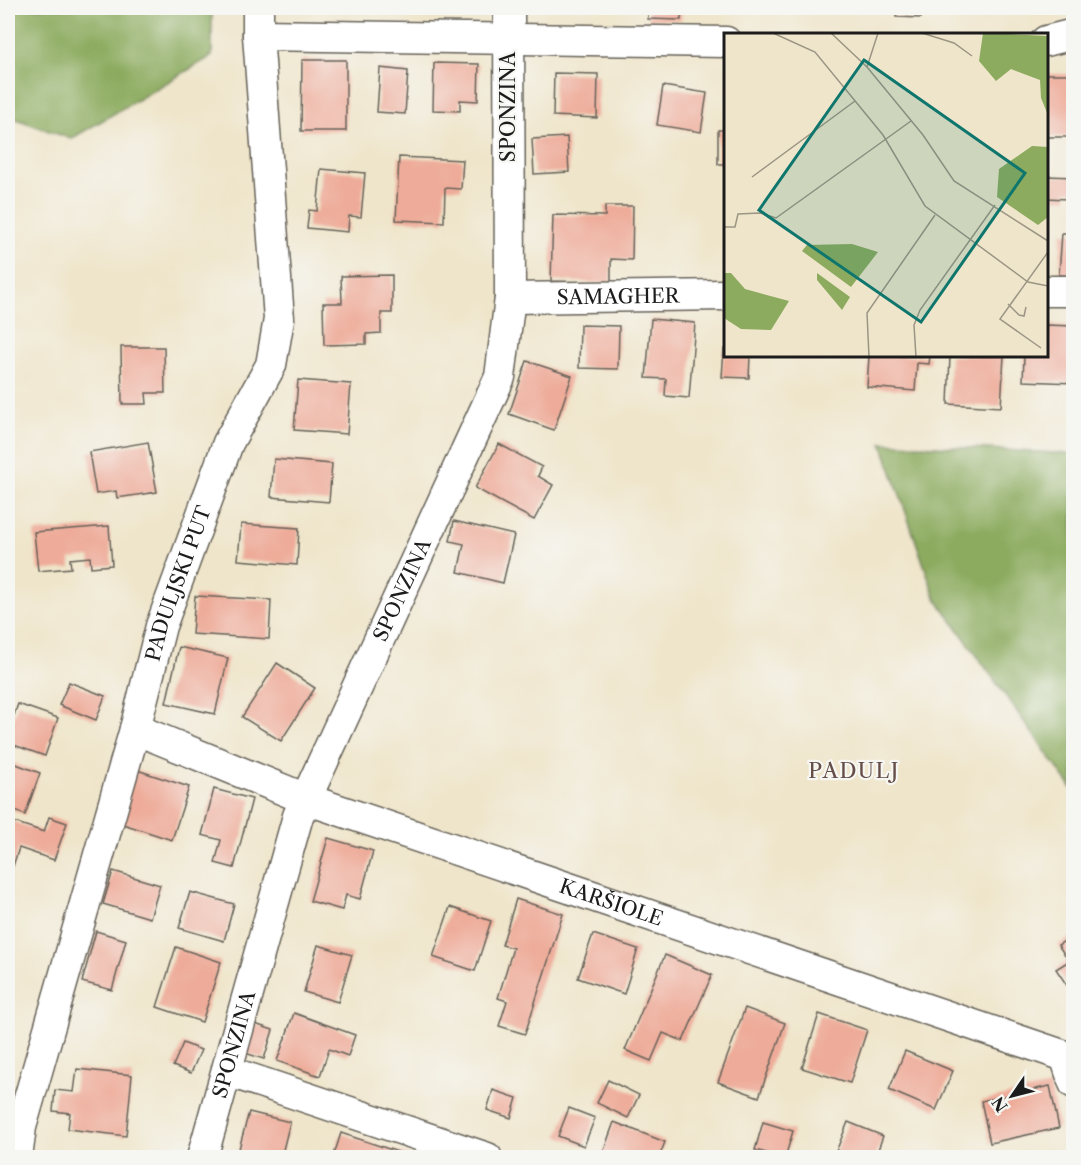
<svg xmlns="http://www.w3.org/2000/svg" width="1081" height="1165" viewBox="0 0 1081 1165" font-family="'Libre Caslon Text',serif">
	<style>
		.forest { fill: #8cab5e; stroke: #54643d; stroke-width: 1.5 }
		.building { fill: #eeab99 }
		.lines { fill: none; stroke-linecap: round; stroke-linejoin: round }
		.minor-casing { stroke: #666259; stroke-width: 33 }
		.minor { stroke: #fff; stroke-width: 30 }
		.labels { text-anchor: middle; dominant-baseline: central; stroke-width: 4.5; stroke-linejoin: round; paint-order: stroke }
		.street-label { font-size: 20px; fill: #1c1c1c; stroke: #f6f6f2 }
		.neighbourhood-label { font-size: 21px; letter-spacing: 1.5px; fill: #664e48; stroke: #f6f6f2 }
		.inset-road { fill: none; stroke: #9b9584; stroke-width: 1.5 }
		.view { fill: #0f766e; fill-opacity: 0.15; stroke: #0f766e; stroke-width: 3 }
		.inset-edge { fill: none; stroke: #1c1c1c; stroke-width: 3 }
	</style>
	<rect width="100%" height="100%" fill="#f6f6f2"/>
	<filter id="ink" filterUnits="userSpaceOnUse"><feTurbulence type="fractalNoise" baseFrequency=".0167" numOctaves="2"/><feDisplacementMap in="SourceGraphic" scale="12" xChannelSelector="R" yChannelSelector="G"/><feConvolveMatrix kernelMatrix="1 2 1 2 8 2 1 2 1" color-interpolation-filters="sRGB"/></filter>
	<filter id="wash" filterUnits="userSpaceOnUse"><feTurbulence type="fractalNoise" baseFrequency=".008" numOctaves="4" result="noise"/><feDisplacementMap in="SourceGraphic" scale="24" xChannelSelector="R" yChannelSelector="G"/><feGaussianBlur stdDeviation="1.35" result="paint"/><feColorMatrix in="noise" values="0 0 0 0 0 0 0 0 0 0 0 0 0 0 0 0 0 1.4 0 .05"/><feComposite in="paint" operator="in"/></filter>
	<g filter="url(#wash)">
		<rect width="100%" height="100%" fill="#efe5ca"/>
		<g class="forest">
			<polygon points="8,8 212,8 212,56 71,139 8,116"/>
			<polygon points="882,443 1073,454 1073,790 935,597"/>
		</g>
		<g id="blocks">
			<g class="building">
				<polygon points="648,8 682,8 681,20 648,19"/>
				<polygon points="896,8 921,8 921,18 896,17"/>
				<polygon points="302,60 346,60 346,131 301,131"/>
				<polygon points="434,63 479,64 478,101 460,100 460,111 433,110"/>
				<polygon points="380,68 408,71 405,114 377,112"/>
				<polygon points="554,73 598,74 597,118 553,116"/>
				<rect x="1046" y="74" width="28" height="63"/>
				<polygon points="663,86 707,93 701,132 657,125"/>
				<rect x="718" y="130" width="8" height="34"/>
				<polygon points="567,137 569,172 534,174 532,139"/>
				<polygon points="399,157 463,160 461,189 445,188 444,222 396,220"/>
				<polygon points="321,169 365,173 361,217 349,216 348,232 307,228 309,210 317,211"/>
				<polygon points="1046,176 1074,177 1074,192 1067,191 1067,199 1046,198"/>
				<polygon points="605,206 633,206 632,260 611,259 611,283 551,281 553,215 605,216"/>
				<polygon points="1062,233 1074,233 1074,276 1059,275"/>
				<polygon points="392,275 392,313 381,313 381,333 366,334 366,344 324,345 323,303 342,303 341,276"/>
				<polygon points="651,319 695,323 689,398 665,396 666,379 646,378"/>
				<polygon points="580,325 619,326 618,369 579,368"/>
				<polygon points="1046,325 1074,326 1074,383 1023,381 1024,356 1046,356"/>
				<polygon points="121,347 164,347 165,393 146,393 147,404 122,404"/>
				<polygon points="724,349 726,349 726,356 750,356 749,378 722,377"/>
				<polygon points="869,356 930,356 929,364 917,363 915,391 867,387"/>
				<polygon points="950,356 1004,356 1001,407 948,404"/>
				<polygon points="527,361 572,376 554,430 509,414"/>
				<polygon points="298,380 351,384 347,434 294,430"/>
				<polygon points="148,442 157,492 117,498 116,491 96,494 89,452"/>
				<polygon points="499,444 542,467 538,476 553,485 534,520 475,488"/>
				<polygon points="274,459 332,464 329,502 271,497"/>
				<polygon points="454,521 514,535 503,583 458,572 464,544 450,541"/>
				<polygon points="241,524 299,528 297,565 238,560"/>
				<polygon points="109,526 112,565 91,567 90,557 70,559 71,568 38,571 34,532"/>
				<polygon points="195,596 271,600 269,639 192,634"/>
				<polygon points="179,647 228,658 215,714 166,703"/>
				<polygon points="277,663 315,688 281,741 242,717"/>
				<polygon points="69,682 105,696 96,720 59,705"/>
				<polygon points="18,704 58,718 45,756 8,743 8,732"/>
				<polygon points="8,761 40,773 25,815 8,808"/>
				<polygon points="134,769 189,787 172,840 117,822"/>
				<polygon points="214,789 252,799 234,868 215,863 221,840 202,835"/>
				<polygon points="49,817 67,823 54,860 19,848 8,881 8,820 44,832"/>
				<polygon points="328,838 373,851 360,899 346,895 342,910 310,901"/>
				<polygon points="113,871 160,885 150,918 103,904"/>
				<polygon points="190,892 234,904 224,941 179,928"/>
				<polygon points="516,899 563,914 525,1034 499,1026 507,1001 498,998 513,948 502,945"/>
				<polygon points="450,907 491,921 475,971 433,957"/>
				<polygon points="96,931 126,940 112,990 82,982"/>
				<polygon points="593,934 638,949 624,994 578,978"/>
				<polygon points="1074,935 1074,996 1056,969 1069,961 1058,945"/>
				<polygon points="318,945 352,955 338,1002 304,992"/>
				<polygon points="176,947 221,962 202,1022 157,1007"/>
				<polygon points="665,955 712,975 683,1041 663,1033 651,1061 625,1050"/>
				<polygon points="745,1008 785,1023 759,1097 718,1082"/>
				<polygon points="294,1013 355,1035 348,1056 329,1049 320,1076 277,1061"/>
				<polygon points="819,1014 867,1030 850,1083 802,1068"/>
				<polygon points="255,1024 273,1030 264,1059 245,1053"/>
				<polygon points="183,1043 201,1050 191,1073 173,1066"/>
				<polygon points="905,1051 953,1071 936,1110 889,1090"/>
				<polygon points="77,1069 132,1075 126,1136 68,1129 70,1113 53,1111 55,1090 74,1092"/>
				<polygon points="608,1080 639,1095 628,1118 597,1103"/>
				<polygon points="1050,1086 1059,1128 990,1143 981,1101"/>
				<polygon points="493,1090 517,1098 511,1118 487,1110"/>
				<polygon points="569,1108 595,1118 584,1146 558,1136"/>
				<polygon points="249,1112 290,1122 281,1158 237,1156"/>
				<polygon points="614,1122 665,1142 659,1158 601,1158"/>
				<polygon points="763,1122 793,1131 785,1158 755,1150"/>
				<polygon points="848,1122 883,1136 875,1158 846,1158 835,1154"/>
				<polygon points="341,1133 413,1157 413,1158 333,1158"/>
			</g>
		</g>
	</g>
	<g filter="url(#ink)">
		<use href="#blocks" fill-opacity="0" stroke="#666259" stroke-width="1.5"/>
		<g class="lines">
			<g class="minor-casing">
				<g id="minor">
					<polyline points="258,35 726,42"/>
					<polyline points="1046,41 1074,34"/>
					<polyline points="1046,291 1074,291"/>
					<path id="s1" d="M510,298L726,295"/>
					<path id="s2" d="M135,729L306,799L1065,1056L1074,1083"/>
					<polyline points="227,1071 487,1158"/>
					<path id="s3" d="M17,1158L21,1127L135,729L161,626L228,443L271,365L279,319L258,35V8"/>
					<path id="s4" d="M202,1158L298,816L500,377L510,298L509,8"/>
				</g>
			</g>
			<use href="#minor" class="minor"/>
		</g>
	</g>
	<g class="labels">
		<g class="street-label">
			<text transform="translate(508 107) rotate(-90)">SPONZINA</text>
			<text stroke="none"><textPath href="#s1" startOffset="108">SAMAGHER</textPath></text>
			<text stroke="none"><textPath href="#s3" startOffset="597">PADULJSKI PUT</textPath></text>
			<text stroke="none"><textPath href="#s4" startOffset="604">SPONZINA</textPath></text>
			<text stroke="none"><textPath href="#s2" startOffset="507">KARŠIOLE</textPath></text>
			<text stroke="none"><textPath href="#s4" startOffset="118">SPONZINA</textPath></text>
		</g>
		<g class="neighbourhood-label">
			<text x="854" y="770">PADULJ</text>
		</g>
	</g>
	<g transform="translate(724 33)">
		<rect width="324" height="324" fill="#efe5ca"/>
		<path d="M259,0L324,3V82L317,65L316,47L287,36L272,48L255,28ZM308,113L324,114V184L314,192L273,164L275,136ZM128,211L154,219L127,254L78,218L83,212ZM0,240H7L21,256L65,268L47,297L17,296L0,285ZM93,240L126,264L118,277L93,247Z" fill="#8cab5e"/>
		<path class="inset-road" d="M49,0L91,19L159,102L201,173L304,249L324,253M107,0L143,34L199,102L230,148L324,208M198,0L230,10L248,23M143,34L154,0M28,144L131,68M0,194H11L14,181L36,180L52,185L187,88M284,271L295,282L300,283L302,274M317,315L276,286L324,219M145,324L143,280L211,182M192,324L190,292L196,277L271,172"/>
		<path class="view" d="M140,27L301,140L197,289L35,177Z"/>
		<rect width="324" height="324" class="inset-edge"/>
	</g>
	<rect width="1081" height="1165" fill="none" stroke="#f6f6f2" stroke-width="30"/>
	<g transform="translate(1012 1096) rotate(235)" stroke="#f6f6f2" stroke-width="4.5" paint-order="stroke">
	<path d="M0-4.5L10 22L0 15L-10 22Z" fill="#1c1c1c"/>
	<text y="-9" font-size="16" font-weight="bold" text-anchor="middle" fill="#1c1c1c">N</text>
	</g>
</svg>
